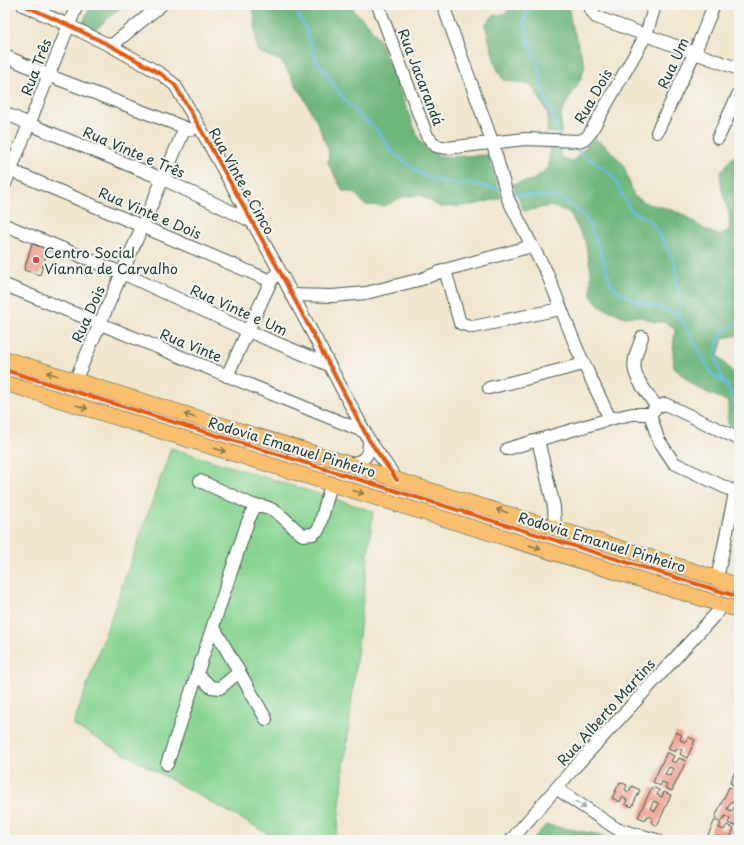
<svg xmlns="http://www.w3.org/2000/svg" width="744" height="845" viewBox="0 0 744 845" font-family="'Playpen Sans',sans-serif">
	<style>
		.green { fill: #87d491; stroke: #538862 }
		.forest { fill: #6db67b; stroke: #467a58 }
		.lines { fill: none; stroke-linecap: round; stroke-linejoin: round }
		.stream { stroke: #63bbe0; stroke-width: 2.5 }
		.building { fill: #ef9786; fill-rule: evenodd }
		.minor-casing { stroke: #3e564b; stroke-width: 14 }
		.major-casing { stroke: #3e564b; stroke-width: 16 }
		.minor { stroke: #fff; stroke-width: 12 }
		.major { stroke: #f9bf6d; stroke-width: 15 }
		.cycleway-casing { stroke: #f6f6f2; stroke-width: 6 }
		.cycleway { stroke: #e8590c; stroke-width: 4 }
		.oneway { stroke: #81784e }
		.oneway2 { stroke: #8f9e9a }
		.poi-dot { fill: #d1495b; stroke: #f6f6f2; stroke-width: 1.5 }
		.labels { text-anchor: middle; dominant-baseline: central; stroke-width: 4; stroke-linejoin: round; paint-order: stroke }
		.street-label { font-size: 14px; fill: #1f3d34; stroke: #f6f6f2 }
		.poi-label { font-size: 14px; fill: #1f3d34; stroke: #f6f6f2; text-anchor: start }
	</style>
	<rect width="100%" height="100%" fill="#f6f6f2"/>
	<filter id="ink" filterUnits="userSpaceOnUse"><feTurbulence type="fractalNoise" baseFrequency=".025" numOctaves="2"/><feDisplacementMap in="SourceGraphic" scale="8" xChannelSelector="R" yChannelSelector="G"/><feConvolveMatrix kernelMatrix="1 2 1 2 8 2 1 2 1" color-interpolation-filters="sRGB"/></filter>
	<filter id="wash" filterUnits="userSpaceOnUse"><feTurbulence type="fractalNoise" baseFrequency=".012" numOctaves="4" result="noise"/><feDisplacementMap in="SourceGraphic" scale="16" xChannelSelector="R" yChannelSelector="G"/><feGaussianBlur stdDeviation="0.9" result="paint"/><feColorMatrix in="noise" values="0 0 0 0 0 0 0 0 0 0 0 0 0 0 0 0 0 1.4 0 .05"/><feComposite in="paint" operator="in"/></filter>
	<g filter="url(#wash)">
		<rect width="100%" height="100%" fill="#f1e6ce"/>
		<polygon class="green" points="171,448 373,511 336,840 279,840 73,725"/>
		<g class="forest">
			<polygon points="91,5 124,5 94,31 82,25"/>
			<polygon points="251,5 353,5 354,11 367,23 379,40 420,142 441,157 488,155 501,198 473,205 440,207 420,195 403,197 384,206 365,205 355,193 343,191 328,163 329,152 317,122 304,98 281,61 257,51 254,12"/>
			<polygon points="513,5 568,5 571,22 585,66 581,78 561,113 561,133 547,132 548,114 532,85 503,80 496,66 485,24 493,16 506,13"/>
			<polygon points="594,138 606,146 623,164 634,196 648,204 666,208 682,214 706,230 720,236 730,229 729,213 722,191 720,173 731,159 739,152 739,335 723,338 718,355 739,380 739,434 730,430 727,419 729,402 695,387 674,368 673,351 675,329 666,322 656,322 637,316 625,317 601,307 591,296 591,271 585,241 569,212 550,206 524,211 513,184 533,180 549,167 550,144 560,144 561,157 572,162"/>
			<polygon points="546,825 597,834 615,840 532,840"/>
		</g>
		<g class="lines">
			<g class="stream">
				<polyline points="292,5 304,25 317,60 340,94 357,113 377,130 394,154 423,175 450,184 472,184 500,189"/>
				<polyline points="529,5 523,23 528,30 527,38 539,67 541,86 560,136"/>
				<polyline points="571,146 612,175 631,211 650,220 664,242 675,264 681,319 711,373 728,386"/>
				<polyline points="510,192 523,195 560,197 586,218 599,248 611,284 621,293 634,300 673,313 681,319"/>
				<polyline points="739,322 725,329 718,342 716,358 721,375 739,412"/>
			</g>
		</g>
		<g id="blocks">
			<g class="building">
				<polygon points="32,244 48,249 40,275 24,270"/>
				<polygon points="676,732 682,735 680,740 685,742 688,737 695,740 687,758 680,754 682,750 677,748 675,752 668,749"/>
				<path d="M667,752L674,756L671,761L676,763L679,758L686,761L672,791L665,788L667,784L662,782L660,786L653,782ZM669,767L674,769L670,776L665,774Z"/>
				<polygon points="739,763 739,783 737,787 730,783"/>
				<polygon points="620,782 627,785 625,790 629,792 632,786 640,790 632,807 625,804 627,800 622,797 620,802 612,798"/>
				<path d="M652,787L659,790L657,795L662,797L664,792L671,795L657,826L651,822L653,818L647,816L645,820L638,817ZM654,801L659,804L655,811L650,808Z"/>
				<path d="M729,787L736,790L734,796L739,798V817L735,826L728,823L730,819L725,816L722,821L715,817ZM731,802L736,804L732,811L727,809Z"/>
				<polygon points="715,820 721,823 719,828 724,830 727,825 734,829 729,840 721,840 722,838 716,836 715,840 707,837"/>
			</g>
		</g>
	</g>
	<g filter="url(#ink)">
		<use href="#blocks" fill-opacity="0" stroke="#3e564b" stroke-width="1"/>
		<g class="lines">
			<g class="minor-casing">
				<g id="minor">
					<polyline points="23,5 68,25 111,46 161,74 175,85 204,135 279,270 369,440 397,480"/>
					<polyline points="380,5 379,8 427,136 436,146 447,148 525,139 579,141 586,138 590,133 646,35 655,5"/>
					<polyline points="443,5 493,144 508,199 532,246 547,273 577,349 610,419"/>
					<polyline points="591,5 591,10 596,17 739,69"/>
					<polyline points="111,46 161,5"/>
					<polyline points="5,56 50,76 191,130"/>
					<polyline points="5,113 29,124 163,179 251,221"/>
					<polyline points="657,132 695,52 714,5"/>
					<polyline points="718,138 739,93"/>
					<polyline points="5,168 271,281 279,270"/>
					<polyline points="5,184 77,5"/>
					<polyline points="5,225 122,273 248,331 329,365"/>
					<polyline points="445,270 460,323 473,327 560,309"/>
					<polyline points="5,285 365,432"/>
					<polyline points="291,295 332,296 366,293 422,279 445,270 532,246"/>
					<path d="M642,337C639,347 632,360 635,371C637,382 651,398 657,407"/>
					<polyline points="227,376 271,281"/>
					<polyline points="75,381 185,128"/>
					<polyline points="489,388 584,364"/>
					<polyline points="650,414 658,439 674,463 739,494"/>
					<polyline points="650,414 657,407 665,404 739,439"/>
					<polyline points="538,440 554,507 555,527"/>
					<polyline points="507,449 610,419 632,414 650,414"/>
					<path d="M349,464C366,461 369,456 369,440"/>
					<polyline points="200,481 255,506"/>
					<polyline points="717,579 735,493 739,487"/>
					<polyline points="213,626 266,719"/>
					<polyline points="197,674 211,687 220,688 239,672"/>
					<path d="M167,764L248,521L255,506C276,504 287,524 303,535L313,534L319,529L331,484"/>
					<polyline points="557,789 617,829 657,840"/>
					<polyline points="511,840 573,769 724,605"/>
				</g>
			</g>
			<g class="major-casing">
				<g id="major">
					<path d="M5,359L349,464C478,508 610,542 739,586"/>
					<polyline points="5,383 739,610"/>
				</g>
			</g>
			<use href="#minor" class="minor"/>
			<use href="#major" class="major"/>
			<g class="cycleway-casing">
				<g id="cycleway">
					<polyline points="23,5 68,25 111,46 161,74 175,85 204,135 279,270 369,440 397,480"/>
					<polyline points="5,370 739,597"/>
				</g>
			</g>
			<use href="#cycleway" class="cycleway"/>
		</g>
		<defs><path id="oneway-shaft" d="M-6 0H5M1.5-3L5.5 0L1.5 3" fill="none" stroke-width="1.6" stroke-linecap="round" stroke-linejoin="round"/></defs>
		<g class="oneway">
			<use href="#oneway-shaft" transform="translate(52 374) rotate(-162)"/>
			<use href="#oneway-shaft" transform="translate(82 407) rotate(17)"/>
			<use href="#oneway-shaft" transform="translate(190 416) rotate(-163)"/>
			<use href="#oneway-shaft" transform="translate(220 450) rotate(17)"/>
			<use href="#oneway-shaft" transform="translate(358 492) rotate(17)"/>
			<use href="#oneway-shaft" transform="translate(502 511) rotate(-163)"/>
			<use href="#oneway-shaft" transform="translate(535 547) rotate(17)"/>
		</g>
		<use class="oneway2" href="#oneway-shaft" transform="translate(581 805) rotate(34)"/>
	</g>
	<circle class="poi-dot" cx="36" cy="260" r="4"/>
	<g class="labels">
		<g class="street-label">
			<text transform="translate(673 63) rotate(-65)">Rua Um</text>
			<text transform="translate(36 67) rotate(-69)">Rua Três</text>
			<text transform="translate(421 77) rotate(69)">Rua Jacarandá</text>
			<text transform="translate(593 96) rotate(-60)">Rua Dois</text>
			<text transform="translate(134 152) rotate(23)">Rua Vinte e Três</text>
			<text transform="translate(242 181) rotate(61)">Rua Vinte e Cinco</text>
			<text transform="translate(150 213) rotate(23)">Rua Vinte e Dois</text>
			<text transform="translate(239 310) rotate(24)">Rua Vinte e Um</text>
			<text transform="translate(88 314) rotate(-66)">Rua Dois</text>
			<text transform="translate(191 345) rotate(22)">Rua Vinte</text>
			<text transform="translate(292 447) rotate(17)">Rodovia Emanuel Pinheiro</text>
			<text transform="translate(602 542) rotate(17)">Rodovia Emanuel Pinheiro</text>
			<text transform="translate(606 712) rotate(-48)">Rua Alberto Martins</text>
		</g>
		<g class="poi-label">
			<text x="44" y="252">Centro Social<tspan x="44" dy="16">Vianna de Carvalho</tspan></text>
		</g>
	</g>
	<rect width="744" height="845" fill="none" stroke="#f6f6f2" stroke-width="20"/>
</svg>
